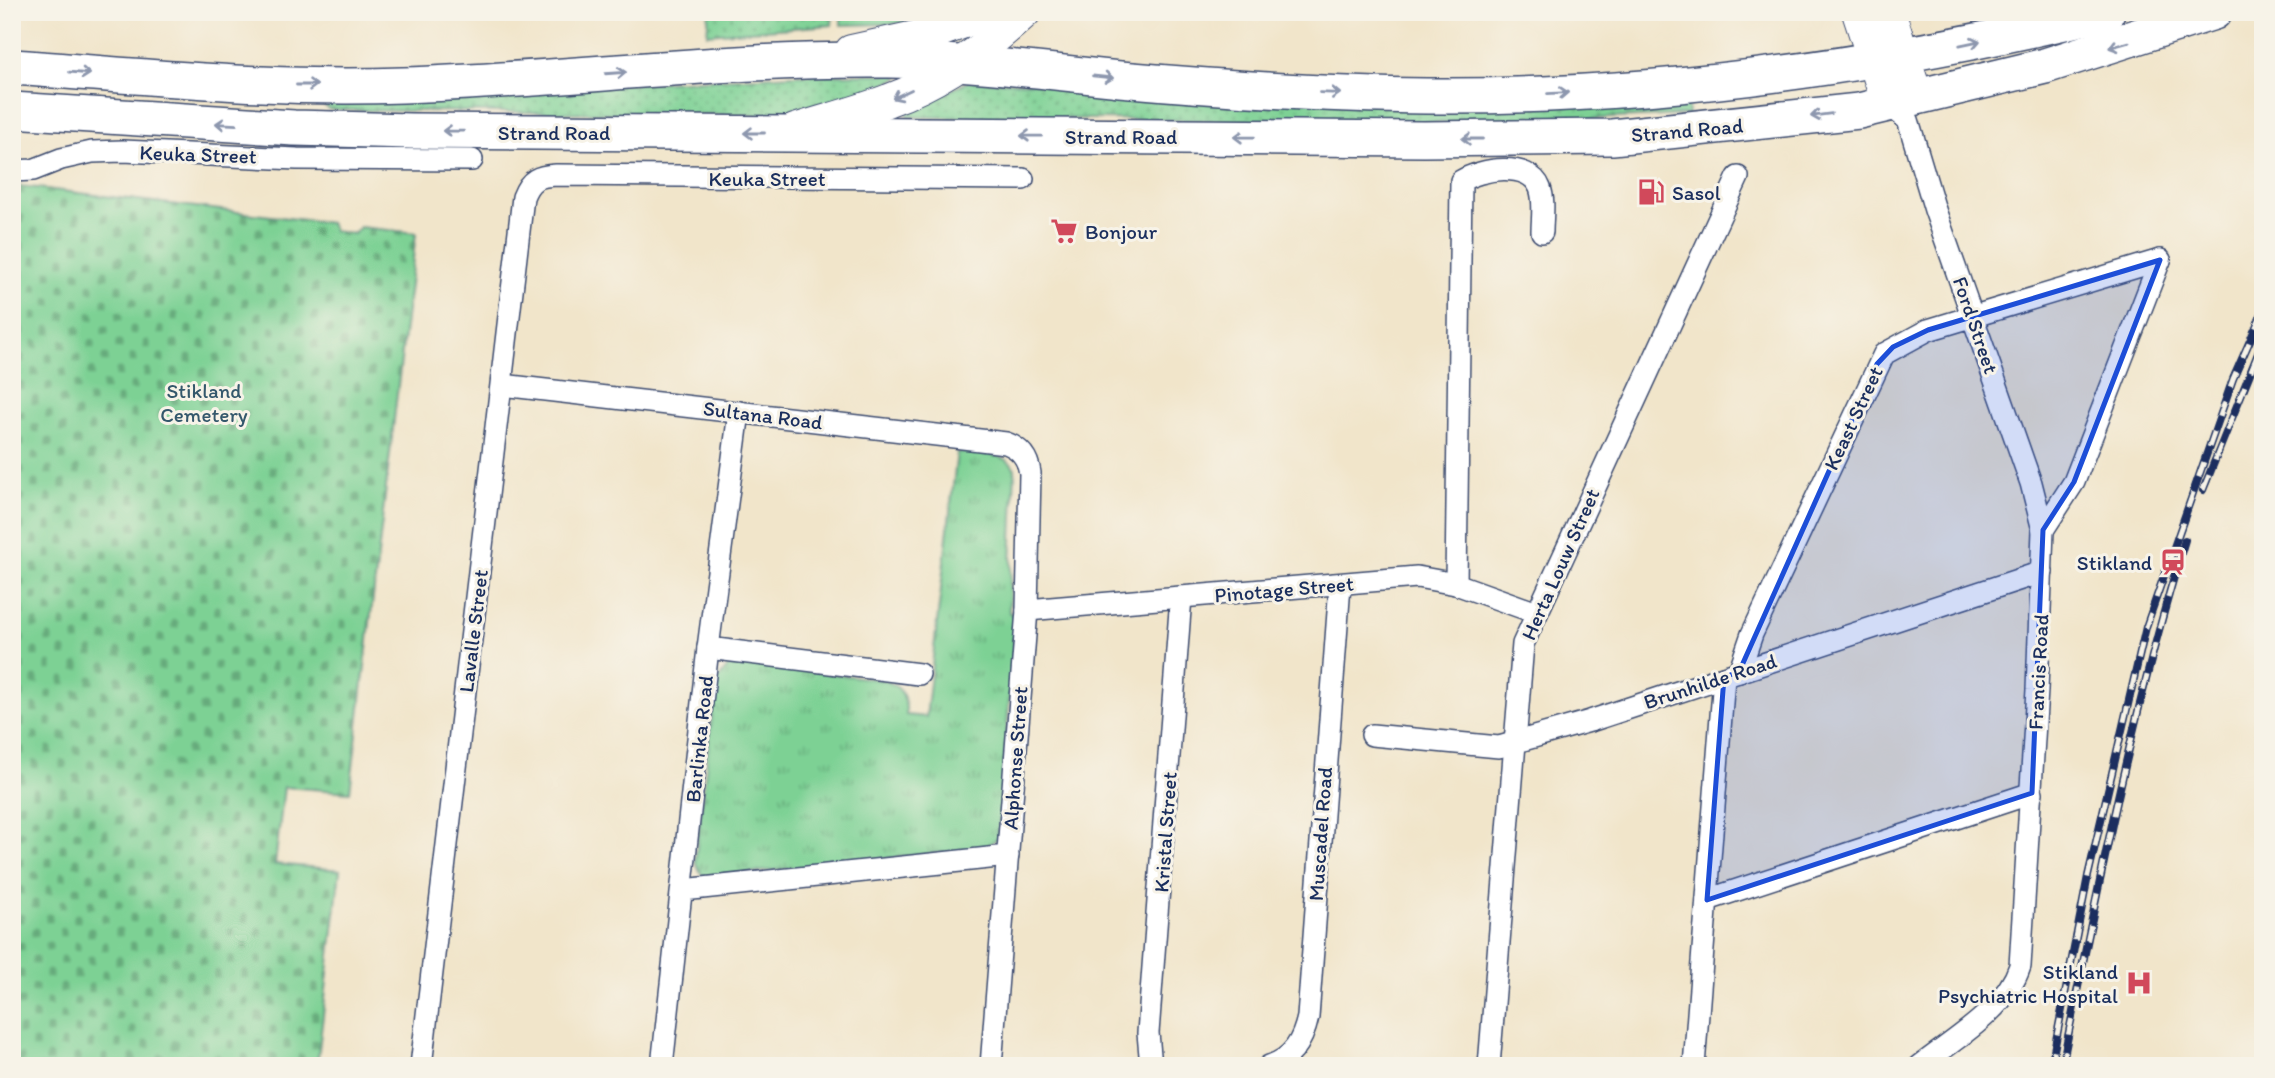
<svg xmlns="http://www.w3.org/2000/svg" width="2275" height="1078" viewBox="0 0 2275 1078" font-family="Itim,sans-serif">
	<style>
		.grass { fill: url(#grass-dots); stroke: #4c8079; stroke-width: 2 }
		.cemetery { fill: url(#cemetery-stones); stroke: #4c8079; stroke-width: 2 }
		.park { fill: url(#park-tufts); stroke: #4c8079; stroke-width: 2 }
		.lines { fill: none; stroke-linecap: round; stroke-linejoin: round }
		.street-casing { stroke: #3b4a6e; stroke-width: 24 }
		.secondary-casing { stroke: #3b4a6e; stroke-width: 34 }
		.primary-casing { stroke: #3b4a6e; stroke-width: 38 }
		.street { stroke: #fff; stroke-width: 21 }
		.secondary { stroke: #fff; stroke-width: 32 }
		.primary { stroke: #fff; stroke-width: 35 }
		.rail-casing { stroke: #1b2f5e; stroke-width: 8 }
		.rail { stroke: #f7f3e8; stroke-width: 5; stroke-dasharray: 16; stroke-linecap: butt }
		.oneway { stroke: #8d97ae }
		.marked { fill: #1d4ed8; fill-opacity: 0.2; stroke: #1d4ed8; stroke-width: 5; stroke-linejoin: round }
		.labels { text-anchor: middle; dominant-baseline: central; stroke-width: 6; stroke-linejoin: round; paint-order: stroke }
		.street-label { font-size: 21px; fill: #1b2f5e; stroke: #f7f3e8 }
		.poi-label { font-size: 21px; fill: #1b2f5e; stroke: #f7f3e8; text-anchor: start }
		.park-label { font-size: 21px; fill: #34586c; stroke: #f7f3e8 }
	</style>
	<defs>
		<pattern id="grass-dots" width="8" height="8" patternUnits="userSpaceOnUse" patternTransform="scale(1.75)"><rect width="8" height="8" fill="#7dd194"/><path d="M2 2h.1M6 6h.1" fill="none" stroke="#66aa7c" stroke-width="1.8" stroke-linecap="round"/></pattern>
		<pattern id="cemetery-stones" width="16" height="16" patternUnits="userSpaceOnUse" patternTransform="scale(1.75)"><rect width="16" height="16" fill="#7dd194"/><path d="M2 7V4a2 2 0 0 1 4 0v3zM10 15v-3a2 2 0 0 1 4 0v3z" fill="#66aa7c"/></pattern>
		<pattern id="park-tufts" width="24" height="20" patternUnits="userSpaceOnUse" patternTransform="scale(1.75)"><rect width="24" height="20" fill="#7dd194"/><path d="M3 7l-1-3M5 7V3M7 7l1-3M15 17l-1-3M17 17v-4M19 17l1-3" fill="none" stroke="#66aa7c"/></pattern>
	</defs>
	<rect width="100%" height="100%" fill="#f7f3e8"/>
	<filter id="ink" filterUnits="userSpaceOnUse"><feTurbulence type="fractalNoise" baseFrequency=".0143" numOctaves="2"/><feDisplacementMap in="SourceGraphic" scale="14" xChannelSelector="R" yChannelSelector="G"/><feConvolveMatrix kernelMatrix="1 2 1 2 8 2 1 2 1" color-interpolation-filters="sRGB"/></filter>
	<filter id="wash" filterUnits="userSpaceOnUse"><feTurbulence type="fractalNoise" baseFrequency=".00686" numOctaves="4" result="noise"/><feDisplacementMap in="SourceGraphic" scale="28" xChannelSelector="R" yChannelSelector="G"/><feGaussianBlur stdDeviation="1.57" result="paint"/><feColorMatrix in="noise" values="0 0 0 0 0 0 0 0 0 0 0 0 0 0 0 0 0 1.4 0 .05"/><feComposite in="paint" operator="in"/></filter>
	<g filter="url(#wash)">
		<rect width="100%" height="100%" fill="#f1e5ca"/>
		<g class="grass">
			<polygon points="709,12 833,12 832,25 707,34"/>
			<polygon points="841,12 954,12 895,24 841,25"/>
			<polygon points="898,74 899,78 836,103 760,115 330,110 322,104 323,100 796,75"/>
			<polygon points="969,81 1687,102 1688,115 1486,123 908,117 907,112"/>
		</g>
		<polygon class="cemetery" points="12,185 330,223 334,231 354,234 360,227 416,233 350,792 284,787 275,864 340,870 317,1066 12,1066"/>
		<path class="park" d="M957,452C975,454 1007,451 1015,469L1009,612L1016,616L998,838L984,848L710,877L702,875L695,862L716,682L728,667L745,663L883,680C901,685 907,697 906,715L926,717Z"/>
	</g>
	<g filter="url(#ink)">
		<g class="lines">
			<g class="street-casing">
				<g id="street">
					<path d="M1888,104L1908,120L1935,210L2031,483L2043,530L2037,690L2020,966C2006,1010 1954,1039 1920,1066"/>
					<polyline points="12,171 33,170 61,159 92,152 123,151 297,159 472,160"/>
					<path d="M502,385L1006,443C1020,448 1028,458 1030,473L1027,610L991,1066"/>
					<polyline points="2043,530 2074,482 2160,260"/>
					<path d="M1456,584L1461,181C1480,169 1529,160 1540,188C1545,201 1542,218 1542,232"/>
					<polyline points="1027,610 1417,577 1456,584 1537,613"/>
					<polyline points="708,648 919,674"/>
					<polyline points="1739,672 1752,634 1884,354 1928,330 2160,260"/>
					<polyline points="1372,735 1499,747 1590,721 2042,572"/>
					<polyline points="683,890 1008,856"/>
					<polyline points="1707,900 2032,793"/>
					<path d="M421,1066L523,197C530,179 538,176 556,175L1023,179"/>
					<polyline points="662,1066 708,648 739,412"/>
					<polyline points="1151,1066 1148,1033 1181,597"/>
					<path d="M1269,1066C1293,1059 1303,1040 1308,1017L1340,585"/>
					<polyline points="1489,1066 1523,644 1738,177"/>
					<polyline points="1694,1066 1724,677"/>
				</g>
			</g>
			<g class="secondary-casing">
				<g id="secondary">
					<polyline points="1858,12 1888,104"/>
					<polyline points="1889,12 1917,97"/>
					<polyline points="851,51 937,32 991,12"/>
					<path d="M795,130C826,120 858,112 889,100C940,82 985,49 1025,12"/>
				</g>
			</g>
			<g class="primary-casing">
				<g id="primary">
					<path d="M12,67C143,76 272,90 403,85C565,80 727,58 889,60C967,61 1043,71 1120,79C1222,88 1325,95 1427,96C1656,98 1884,66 2107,12"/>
					<polyline points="12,110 294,128 411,131 1424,139 1612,137 1859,111 2045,66 2214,12"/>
				</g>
			</g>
			<use href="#street" class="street"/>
			<use href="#secondary" class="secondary"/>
			<use href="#primary" class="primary"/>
			<g class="rail-casing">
				<g id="rail">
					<polyline points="2203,490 2263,341"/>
					<polyline points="2051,1066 2088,876 2146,627 2233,379 2263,311"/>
					<path d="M2062,1066C2098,889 2132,712 2185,540"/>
				</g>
			</g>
			<use href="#rail" class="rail"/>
		</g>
		<defs><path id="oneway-shaft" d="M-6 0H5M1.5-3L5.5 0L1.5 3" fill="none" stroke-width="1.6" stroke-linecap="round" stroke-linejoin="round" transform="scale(1.75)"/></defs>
		<g class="oneway">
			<use href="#oneway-shaft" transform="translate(1970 43) rotate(-12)"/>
			<use href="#oneway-shaft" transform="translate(2119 45) rotate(164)"/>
			<use href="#oneway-shaft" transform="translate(80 73) rotate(5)"/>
			<use href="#oneway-shaft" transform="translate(616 73) rotate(-4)"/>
			<use href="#oneway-shaft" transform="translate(1103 77) rotate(6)"/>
			<use href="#oneway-shaft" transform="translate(307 85)"/>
			<use href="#oneway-shaft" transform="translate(1330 93) rotate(2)"/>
			<use href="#oneway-shaft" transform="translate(1558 93) rotate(-3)"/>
			<use href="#oneway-shaft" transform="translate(902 94) rotate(155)"/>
			<use href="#oneway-shaft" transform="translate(1821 115) rotate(173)"/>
			<use href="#oneway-shaft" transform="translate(226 124) rotate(-177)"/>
			<use href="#oneway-shaft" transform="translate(453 131) rotate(-179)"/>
			<use href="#oneway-shaft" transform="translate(754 133) rotate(-180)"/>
			<use href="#oneway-shaft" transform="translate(1031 136) rotate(-179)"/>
			<use href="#oneway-shaft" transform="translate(1244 137) rotate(-179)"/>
			<use href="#oneway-shaft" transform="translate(1472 139) rotate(-180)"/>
		</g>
	</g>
	<path class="marked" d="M2160,260L2074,482L2043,530L2032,793L1707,900L1724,677L1739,672L1877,364L1893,347L1928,330Z"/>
	<defs>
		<g id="fuel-bare" transform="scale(2.1)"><path d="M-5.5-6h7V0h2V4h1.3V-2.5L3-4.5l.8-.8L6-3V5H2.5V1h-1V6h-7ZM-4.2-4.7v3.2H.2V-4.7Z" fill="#d1495b" stroke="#f7f3e8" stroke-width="2.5" paint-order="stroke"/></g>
		<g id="supermarket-bare" transform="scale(2.1)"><path d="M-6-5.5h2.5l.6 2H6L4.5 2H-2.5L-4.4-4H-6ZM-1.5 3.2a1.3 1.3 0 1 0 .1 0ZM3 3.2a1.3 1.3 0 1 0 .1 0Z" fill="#d1495b" stroke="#f7f3e8" stroke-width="2.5" paint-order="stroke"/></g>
		<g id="station-bare" transform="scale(2.1)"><path d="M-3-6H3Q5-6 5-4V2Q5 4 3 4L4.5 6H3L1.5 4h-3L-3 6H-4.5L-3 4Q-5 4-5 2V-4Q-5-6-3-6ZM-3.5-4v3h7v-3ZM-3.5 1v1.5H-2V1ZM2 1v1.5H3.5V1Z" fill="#d1495b" stroke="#f7f3e8" stroke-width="2.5" paint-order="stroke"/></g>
		<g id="hospital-bare" transform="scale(2.1)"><path d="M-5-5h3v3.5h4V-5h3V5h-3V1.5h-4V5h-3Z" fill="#d1495b" stroke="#f7f3e8" stroke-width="2.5" paint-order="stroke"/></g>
	</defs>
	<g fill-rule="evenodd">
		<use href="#fuel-bare" x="1651" y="192"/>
		<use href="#supermarket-bare" x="1064" y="231"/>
		<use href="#station-bare" x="2173" y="562"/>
		<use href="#hospital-bare" x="2139" y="983"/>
	</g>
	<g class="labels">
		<g class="street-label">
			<text transform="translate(1687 130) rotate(-5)">Strand Road</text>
			<text x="554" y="132">Strand Road</text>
			<text x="1121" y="136">Strand Road</text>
			<text transform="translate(198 154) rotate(2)">Keuka Street</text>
			<text x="767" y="178">Keuka Street</text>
			<text transform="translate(1976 325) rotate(71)">Ford Street</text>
			<text transform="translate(763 415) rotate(7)">Sultana Road</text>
			<text transform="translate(1853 418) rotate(-65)">Keast Street</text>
			<text transform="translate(1560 564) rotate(-66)">Herta Louw Street</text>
			<text transform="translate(1284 589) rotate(-5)">Pinotage Street</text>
			<text transform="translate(473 631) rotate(-83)">Lavalle Street</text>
			<text transform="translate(2038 672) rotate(-87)">Francis Road</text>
			<text transform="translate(1710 681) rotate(-18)">Brunhilde Road</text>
			<text transform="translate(699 739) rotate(-84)">Barlinka Road</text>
			<text transform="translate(1015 758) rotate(-86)">Alphonse Street</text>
			<text transform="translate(1165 832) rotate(-86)">Kristal Street</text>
			<text transform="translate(1320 834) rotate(-86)">Muscadel Road</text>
		</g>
		<g class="poi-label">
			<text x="1672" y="192">Sasol</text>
			<text x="1085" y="231">Bonjour</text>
			<text x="2152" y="562" text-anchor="end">Stikland</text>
			<text x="2118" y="971" text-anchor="end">Stikland<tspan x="2118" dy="24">Psychiatric Hospital</tspan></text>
		</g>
		<g class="park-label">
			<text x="204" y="390">Stikland<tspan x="204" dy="24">Cemetery</tspan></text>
		</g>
	</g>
	<rect width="2275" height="1078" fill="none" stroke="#f7f3e8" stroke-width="42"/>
</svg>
